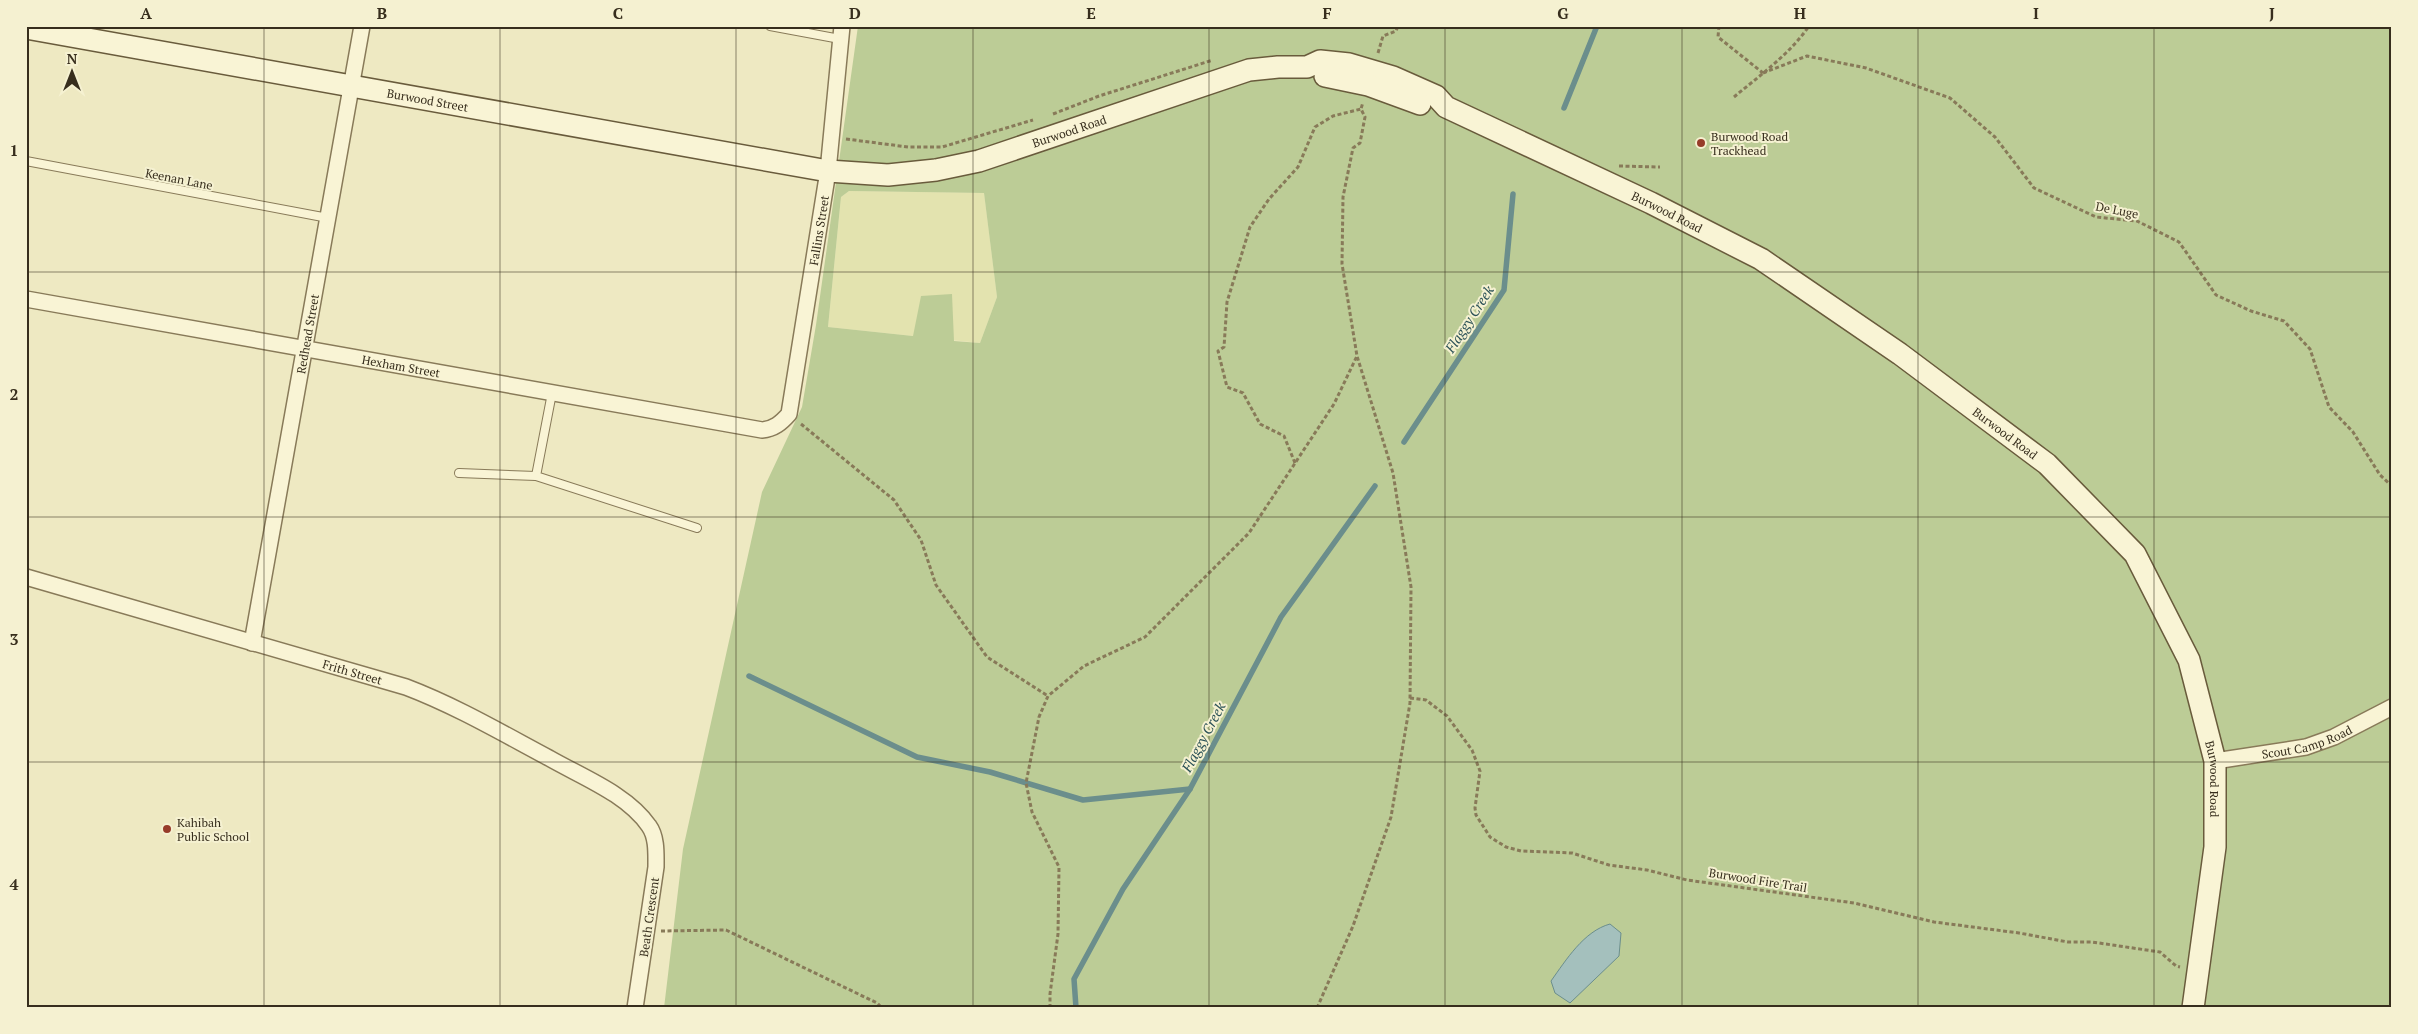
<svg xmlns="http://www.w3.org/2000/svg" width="2418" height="1034" viewBox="0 0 2418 1034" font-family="'PT Serif',serif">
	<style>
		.farmland { fill: #e3e3af }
		.green { fill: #bccc96; fill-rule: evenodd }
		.water { fill: #a4c0bd; stroke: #6b8e8c }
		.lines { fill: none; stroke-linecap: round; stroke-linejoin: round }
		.stream { stroke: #6b8e8c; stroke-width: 5.5 }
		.service-casing { stroke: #887a59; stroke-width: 10 }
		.minor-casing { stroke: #887a59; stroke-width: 18 }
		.secondary-casing { stroke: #695b3c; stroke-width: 24 }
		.path { stroke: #887a59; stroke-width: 3; stroke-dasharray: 4 2.5; stroke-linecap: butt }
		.service { stroke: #f9f4d5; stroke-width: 8 }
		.minor { stroke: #f9f4d5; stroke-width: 15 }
		.secondary { stroke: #f9f4d5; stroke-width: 21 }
		.grid { fill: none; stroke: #372e1d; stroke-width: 1; stroke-opacity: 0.55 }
		.poi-dot { fill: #973c29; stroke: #f5f1d1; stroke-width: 2 }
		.labels { text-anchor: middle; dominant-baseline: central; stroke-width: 4; stroke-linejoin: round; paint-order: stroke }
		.street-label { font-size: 12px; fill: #372e1d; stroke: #f5f1d1 }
		.poi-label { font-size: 12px; fill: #372e1d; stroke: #f5f1d1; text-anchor: start }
		.water-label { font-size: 14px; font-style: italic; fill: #2c5257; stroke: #f5f1d1 }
		.neatline { fill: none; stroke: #372e1d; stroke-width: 2 }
		.grid-label { font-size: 16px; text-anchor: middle; font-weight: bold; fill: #372e1d }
	</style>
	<rect width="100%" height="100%" fill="#eee9c2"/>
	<polygon class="farmland" points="849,191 984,193 997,297 980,343 828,327 841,197"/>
	<path class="green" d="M858,26H2392V1008H664L683,849L762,492L802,407L816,325ZM849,191L984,193L997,297L980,343L954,341L952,294L921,296L913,336L828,327L841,197Z"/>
	<path class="water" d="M1610,924L1621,933L1619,956L1570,1003L1555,993L1551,981C1566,960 1584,931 1610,924Z"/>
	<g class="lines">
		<g class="stream">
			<polyline points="1564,108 1597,26"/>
			<polyline points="1404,442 1504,290 1513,194"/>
			<polyline points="749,676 917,757 990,772 1083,800 1190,789"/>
			<polyline points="1076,1008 1074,979 1123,889 1190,789 1281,617 1375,486"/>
		</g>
		<g class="service-casing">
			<g id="service">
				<polyline points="770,26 840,39"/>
				<polyline points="26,161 328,218"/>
				<polyline points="552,393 536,476 697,528"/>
				<polyline points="459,473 536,476"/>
			</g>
		</g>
		<g class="minor-casing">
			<g id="minor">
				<path id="s1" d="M26,299L762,430C774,429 781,423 789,414L828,171L842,26"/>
				<path id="s2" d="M26,577L406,687C456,706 502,733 549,758C582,777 627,794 649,826C657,837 656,854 656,867L635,1008"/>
				<path id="s3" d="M252,643L362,26"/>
				<path id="s4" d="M2215,761L2306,747L2334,737L2392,707"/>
			</g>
		</g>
		<g class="secondary-casing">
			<g id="secondary">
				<path id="s5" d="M26,28L828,171L888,175L936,170L979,161L1249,70L1278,67H1307L1320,61L1349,64L1393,77L1436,96L1446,107L1651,203L1761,259L1900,354L2047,464L2135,554L2189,660L2215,761V847L2193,1008"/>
				<polyline points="1325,76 1368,85 1420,104"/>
			</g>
		</g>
		<g class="path">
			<polyline points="1719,26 1718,37 1763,73"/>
			<polyline points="1378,53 1383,36 1396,31 1398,26"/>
			<polyline points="1763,73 1807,56 1866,68 1950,98 1995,137 2034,188 2096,217 2137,221 2179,242 2216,295 2251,311 2284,321 2310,349 2329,407 2353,432 2380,475 2392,486"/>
			<path d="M1734,97C1759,76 1790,54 1809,26"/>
			<polyline points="1053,114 1099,96 1213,60"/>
			<polyline points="846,139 908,147 942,147 1033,120"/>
			<polyline points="1619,166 1660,167"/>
			<polyline points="801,424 894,500 921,540 936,585 987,657 1048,696"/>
			<polyline points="1295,463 1284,436 1260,424 1243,393 1227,387 1218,351 1224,347 1227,302 1250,227 1269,199 1298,167 1315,127 1333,116 1361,109"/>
			<polyline points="1410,698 1426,700 1447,716 1472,750 1480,771 1475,808 1476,815 1490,837 1506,847 1521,851 1572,853 1609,865 1647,870 1687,880 1854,903 1934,922 2019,933 2068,942 2092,942 2160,952 2176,966 2180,967"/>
			<polyline points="661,931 726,930 877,1003 882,1008"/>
			<polyline points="1050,1008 1050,994 1058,934 1059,867 1032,812 1026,783 1039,717 1048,696 1084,666 1145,637 1249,533 1334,404 1357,356"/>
			<polyline points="1317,1008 1353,926 1391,817 1410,703 1411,587 1393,473 1357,356 1342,264 1343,197 1353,148 1360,143 1365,117 1361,109 1363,102"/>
		</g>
		<use href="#service" class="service"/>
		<use href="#minor" class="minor"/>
		<use href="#secondary" class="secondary"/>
	</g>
	<path class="grid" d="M264,26V1008M500,26V1008M736,26V1008M973,26V1008M1209,26V1008M1445,26V1008M1682,26V1008M1918,26V1008M2154,26V1008M26,272H2392M26,517H2392M26,762H2392"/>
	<g class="poi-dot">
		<circle cx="1701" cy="143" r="5"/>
		<circle cx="167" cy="829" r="5"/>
	</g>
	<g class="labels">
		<g class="street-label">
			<text stroke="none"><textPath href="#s5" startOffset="408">Burwood Street</textPath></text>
			<text stroke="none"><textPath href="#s5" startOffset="1062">Burwood Road</textPath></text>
			<text transform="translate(179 179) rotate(11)">Keenan Lane</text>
			<text transform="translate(2117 210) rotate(11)">De Luge</text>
			<text stroke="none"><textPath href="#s5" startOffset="1706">Burwood Road</textPath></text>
			<text stroke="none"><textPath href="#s1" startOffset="966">Fallins Street</textPath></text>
			<text stroke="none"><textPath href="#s3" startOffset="314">Redhead Street</textPath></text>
			<text stroke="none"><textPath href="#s1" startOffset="381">Hexham Street</textPath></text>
			<text stroke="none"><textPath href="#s5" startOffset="2111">Burwood Road</textPath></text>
			<text stroke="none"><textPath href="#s2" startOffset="340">Frith Street</textPath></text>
			<text stroke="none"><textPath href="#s4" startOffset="94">Scout Camp Road</textPath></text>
			<text stroke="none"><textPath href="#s5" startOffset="2530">Burwood Road</textPath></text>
			<text transform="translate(1758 880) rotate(9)">Burwood Fire Trail</text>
			<text transform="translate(649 917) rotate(-82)">Beath Crescent</text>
		</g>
		<g class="poi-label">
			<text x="1711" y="136">Burwood Road<tspan x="1711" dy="14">Trackhead</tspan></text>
			<text x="177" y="822">Kahibah<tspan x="177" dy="14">Public School</tspan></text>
		</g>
		<g class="water-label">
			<text transform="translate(1469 319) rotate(-57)">Flaggy Creek</text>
			<text transform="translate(1203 737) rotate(-62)">Flaggy Creek</text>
		</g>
	</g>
	<rect width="2418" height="1034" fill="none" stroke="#f5f1d1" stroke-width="55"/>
	<g transform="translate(72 72)" stroke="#f5f1d1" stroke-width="4" paint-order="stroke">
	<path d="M0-4L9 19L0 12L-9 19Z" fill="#372e1d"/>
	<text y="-8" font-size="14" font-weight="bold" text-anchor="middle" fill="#372e1d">N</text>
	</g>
	<rect x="28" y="28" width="2362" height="978" class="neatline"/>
	<g class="grid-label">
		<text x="146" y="19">A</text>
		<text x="382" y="19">B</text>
		<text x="618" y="19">C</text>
		<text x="855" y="19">D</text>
		<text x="1091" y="19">E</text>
		<text x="1327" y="19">F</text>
		<text x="1563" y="19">G</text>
		<text x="1800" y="19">H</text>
		<text x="2036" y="19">I</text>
		<text x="2272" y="19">J</text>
		<text x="14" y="156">1</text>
		<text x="14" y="400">2</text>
		<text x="14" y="645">3</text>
		<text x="14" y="890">4</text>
	</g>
</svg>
